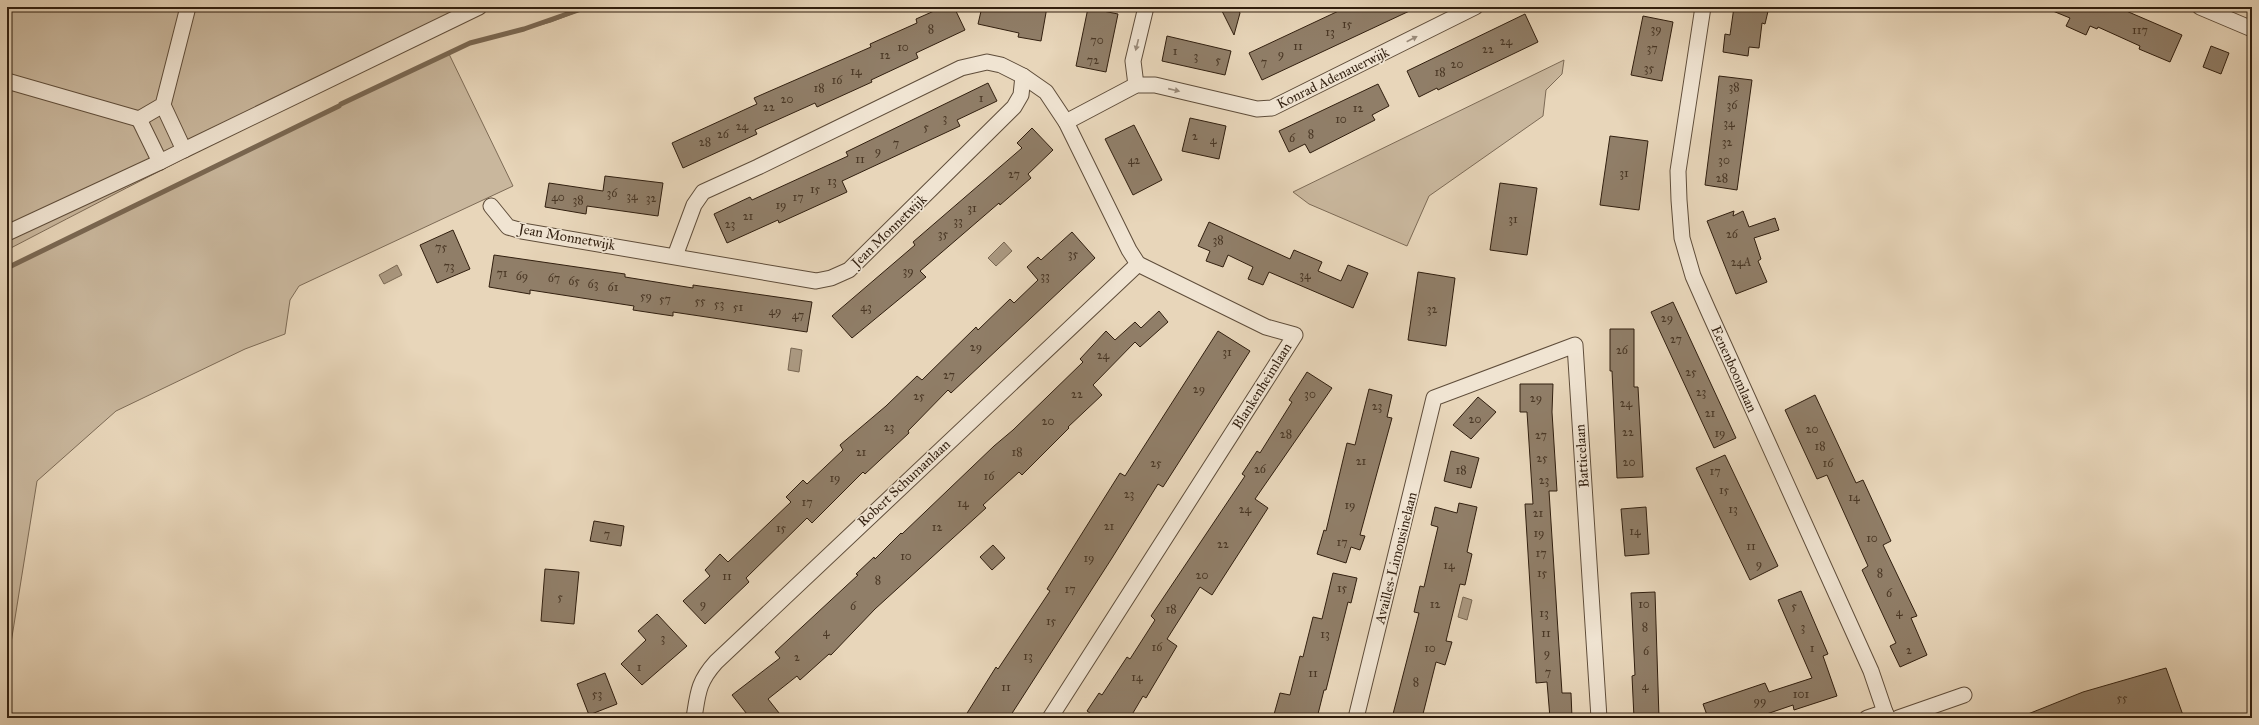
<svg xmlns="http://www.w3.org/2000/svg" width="2259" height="725" viewBox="0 0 2259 725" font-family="'IM FELL Great Primer',serif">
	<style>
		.green { fill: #c9b79d; stroke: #7d6b56 }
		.water { fill: #aa9880; stroke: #7a6853 }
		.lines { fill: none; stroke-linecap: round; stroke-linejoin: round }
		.stream { stroke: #7a6853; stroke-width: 5 }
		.building { fill: #907e68; stroke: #311f0f }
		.street-casing { stroke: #5f4d3a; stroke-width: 17 }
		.street { stroke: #f0e4d2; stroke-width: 15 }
		.oneway { fill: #9a8b7a }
		.labels { text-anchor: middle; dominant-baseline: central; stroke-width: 3.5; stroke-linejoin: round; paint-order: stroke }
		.number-label { font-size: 12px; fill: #493725 }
		.street-label { font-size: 14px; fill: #311f0f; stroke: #f0e4d2 }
	</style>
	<rect width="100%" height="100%" fill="#e8d6ba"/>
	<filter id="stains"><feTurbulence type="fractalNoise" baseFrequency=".005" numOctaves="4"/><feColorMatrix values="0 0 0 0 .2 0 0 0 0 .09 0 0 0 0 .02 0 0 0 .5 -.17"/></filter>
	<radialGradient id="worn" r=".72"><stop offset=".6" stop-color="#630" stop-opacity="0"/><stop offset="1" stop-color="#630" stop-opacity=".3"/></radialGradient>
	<g class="green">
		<path d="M7,7H490L489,9C326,85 166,167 7,250Z"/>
		<polygon points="583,7 590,7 551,22 470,44 449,54 513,186 299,286 290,300 285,334 245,349 116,411 37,481 7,668 7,268 408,73 408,71 470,42 524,28"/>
		<polygon points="1564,60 1562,74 1546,90 1543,116 1429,196 1407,246 1309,204 1293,192"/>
	</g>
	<g class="water">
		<polygon points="1004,242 1012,251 996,266 988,258"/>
		<polygon points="397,265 402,275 384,284 379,275"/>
		<polygon points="791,348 802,350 799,372 788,370"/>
		<polygon points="1463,597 1472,600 1467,620 1458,617"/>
	</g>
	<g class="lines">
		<g class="stream">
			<polyline points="341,104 470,43 524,29 587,7"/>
			<polyline points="7,268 339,106"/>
		</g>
	</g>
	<g class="building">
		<polygon points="943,7 954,7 965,30 916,53 918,58 871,80 872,82 817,107 815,103 755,130 757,134 683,168 672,143 757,104 754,98 871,47 870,44 917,23 916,19"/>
		<polygon points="982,7 1047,7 1041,41 1018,37 1019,33 978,24"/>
		<polygon points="1220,7 1237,7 1240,13 1234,35"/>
		<polygon points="1347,7 1418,7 1262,80 1249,53"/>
		<polygon points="1734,7 1769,7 1765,24 1762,23 1759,48 1749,47 1748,56 1723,52 1725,34 1730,35"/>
		<polygon points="2043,7 2117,7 2182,35 2170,62 2139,49 2140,46 2098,27 2097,29 2090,26 2086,35 2066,26 2070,18"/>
		<polygon points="1088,8 1118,14 1106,72 1076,66"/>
		<polygon points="1525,14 1538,42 1438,90 1437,88 1419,97 1407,71"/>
		<polygon points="1643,16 1673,22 1662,81 1631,75"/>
		<polygon points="1167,36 1231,51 1225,75 1162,61"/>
		<polygon points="2211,46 2229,53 2221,74 2203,67"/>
		<polygon points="1719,76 1752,80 1737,190 1705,185"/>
		<polygon points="988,83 997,101 957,120 960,126 842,181 847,192 779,223 778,220 727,243 714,214 750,197 752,200 848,156 846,152"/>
		<polygon points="1378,84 1389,106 1372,115 1375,120 1310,153 1305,144 1289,152 1279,131"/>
		<polygon points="1190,118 1226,126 1219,159 1182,151"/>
		<polygon points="1134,125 1162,180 1133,195 1105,139"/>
		<polygon points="1032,128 1053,150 1028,174 1031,178 1000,205 999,203 920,271 926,277 852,338 832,316 915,245 913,242 1022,148 1017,143"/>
		<polygon points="1610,136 1648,141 1639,210 1600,205"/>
		<polygon points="605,176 663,183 658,216 587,206 586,214 545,207 549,183 603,191"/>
		<polygon points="1500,183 1537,188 1527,255 1490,250"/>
		<polygon points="1734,211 1733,216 1743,211 1749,227 1775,218 1779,230 1754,238 1761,259 1758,261 1767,282 1736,294 1707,221"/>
		<polygon points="1209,222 1290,259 1294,250 1322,262 1318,271 1341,281 1348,265 1368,273 1353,308 1269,272 1263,285 1248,279 1253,267 1228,255 1223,267 1206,261 1210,251 1198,246"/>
		<polygon points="453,230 470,269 437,283 420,245"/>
		<polygon points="1072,232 1095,258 951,393 948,390 908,431 909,433 865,474 863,472 812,523 807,518 746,578 749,582 705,624 683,601 710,576 705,570 720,554 728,562 791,502 786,497 803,480 807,484 843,450 840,445 886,406 917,376 922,380 976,327 978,330 1010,299 1014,303 1038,280 1027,267 1038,257 1041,260"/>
		<polygon points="494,255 625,274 625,277 693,288 693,285 812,302 807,332 673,312 673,316 633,310 634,306 530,290 530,294 489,287"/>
		<polygon points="1418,272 1455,278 1446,346 1408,340"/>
		<polygon points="1673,302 1736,438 1714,448 1651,312"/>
		<polygon points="1159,311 1168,322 1140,347 1135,342 1093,385 1102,395 1068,427 1069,428 1022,475 1019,472 983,505 986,508 875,609 831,655 829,654 800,680 797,676 768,699 783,718 750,718 732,695 780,658 775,652 858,575 856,574 874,557 875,559 901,533 902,534 994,446 1013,430 1083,362 1080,359 1106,331 1115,340 1135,322 1141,328"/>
		<polygon points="1610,329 1634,329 1634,387 1638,387 1643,477 1617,478 1612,371 1610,371"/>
		<polygon points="1218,331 1250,351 1163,487 1158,484 1112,558 1009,718 964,718 996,667 998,669 1050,591 1047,589 1120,473 1125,476"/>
		<polygon points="1307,372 1332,388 1255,499 1268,508 1212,595 1200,587 1167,639 1177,646 1146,698 1143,696 1130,718 1097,718 1087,711 1099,693 1102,695 1127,657 1130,659 1155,620 1151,616 1245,476 1242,474 1257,451 1260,453 1292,402 1289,400"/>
		<polygon points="1520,384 1553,384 1552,412 1557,491 1549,491 1562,693 1571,693 1572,718 1550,718 1547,682 1536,683 1525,504 1533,504 1527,412 1520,412"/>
		<polygon points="1369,389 1392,395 1387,417 1392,418 1360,535 1365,536 1360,550 1351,547 1346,563 1317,554 1324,530 1326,531 1347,443 1355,445"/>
		<polygon points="1815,395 1856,483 1863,480 1891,541 1883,545 1917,616 1911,618 1927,655 1900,667 1890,646 1896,643 1862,570 1868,566 1827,475 1817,479 1785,410"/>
		<polygon points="1478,397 1496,412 1471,439 1453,425"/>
		<polygon points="1451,451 1479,458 1471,488 1444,481"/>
		<polygon points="1725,455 1778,566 1750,580 1696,468"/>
		<polygon points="1459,503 1477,507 1467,552 1472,554 1465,585 1460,584 1446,641 1452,642 1445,665 1436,662 1422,718 1392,718 1419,613 1414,612 1420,586 1424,587 1438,527 1431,525 1435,507 1457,513"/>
		<polygon points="1646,507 1649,554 1625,556 1621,509"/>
		<polygon points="594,521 624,526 621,546 590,541"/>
		<polygon points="993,545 1005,558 992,570 980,557"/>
		<polygon points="545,569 579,572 574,624 541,621"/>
		<polygon points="1333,573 1357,578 1351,603 1348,602 1326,690 1324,690 1317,718 1273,718 1280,693 1290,695 1300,656 1303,657 1313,617 1322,619"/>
		<polygon points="1801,591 1828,654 1823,656 1837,696 1794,710 1793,705 1755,718 1708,718 1703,704 1765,683 1769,692 1812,678 1778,600"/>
		<polygon points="1655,592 1659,718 1634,718 1632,676 1635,675 1631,593"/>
		<polygon points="657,614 687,646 642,685 621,664 646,640 638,631"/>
		<polygon points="2166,668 2184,718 2018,718 2083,692"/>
		<polygon points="605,673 617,704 589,715 577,684"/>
	</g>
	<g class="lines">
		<g class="street-casing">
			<g id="street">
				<polyline points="1703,7 1678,171 1679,200 1682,238 1693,276 1708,310 1871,671 1885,712"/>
				<polyline points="2200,7 2252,29"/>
				<polyline points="7,81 139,119 163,105 188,7"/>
				<polyline points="1136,85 1133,61 1146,7"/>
				<polyline points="139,119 160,162 184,150 163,105"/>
				<polyline points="1066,122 1136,85 1155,85 1257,109 1272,108 1475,7"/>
				<polyline points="184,150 479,7"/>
				<polyline points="491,206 508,227 522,231 816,281 831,278 849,270 1014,107 1021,95 1023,76"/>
				<polyline points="7,233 160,162"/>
				<polyline points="675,256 694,205 703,192 758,167 961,68 987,62 1001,65 1023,76 1046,92 1066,122 1129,250 1138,264 1266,327 1295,335 1050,718"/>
				<path d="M694,718C698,693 698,682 716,662L1138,264"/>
				<polyline points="1356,718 1434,398 1575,345 1599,718"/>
				<polyline points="1867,718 1885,712 1888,718"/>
				<polyline points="1898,718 1964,695"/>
			</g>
		</g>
		<use href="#street" class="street"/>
	</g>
	<defs><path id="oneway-solid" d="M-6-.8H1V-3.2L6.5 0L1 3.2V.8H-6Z"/></defs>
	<g class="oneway">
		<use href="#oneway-solid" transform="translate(1412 39) rotate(-27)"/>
		<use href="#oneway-solid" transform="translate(1137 45) rotate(104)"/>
		<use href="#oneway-solid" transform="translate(1174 90) rotate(13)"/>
	</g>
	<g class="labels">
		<g class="number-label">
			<text x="1347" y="24">15</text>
			<text x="931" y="29">8</text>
			<text x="1656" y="29">39</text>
			<text x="2140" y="30">117</text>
			<text x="1330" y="32">13</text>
			<text x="1097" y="40">70</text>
			<text x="1506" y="41">24</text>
			<text x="1298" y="46">11</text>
			<text x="903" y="47">10</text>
			<text x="1652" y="48">37</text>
			<text x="1488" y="49">22</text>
			<text x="1175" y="51">1</text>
			<text x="1281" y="54">9</text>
			<text x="885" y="55">12</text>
			<text x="1196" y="56">3</text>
			<text x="1093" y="60">72</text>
			<text x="1218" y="60">5</text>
			<text x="1264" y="62">7</text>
			<text x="1457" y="64">20</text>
			<text x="1649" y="68">35</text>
			<text x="856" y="71">14</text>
			<text x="1440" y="72">18</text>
			<text x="837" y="80">16</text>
			<text x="1734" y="87">38</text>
			<text x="819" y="88">18</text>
			<text x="981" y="98">1</text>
			<text x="787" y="99">20</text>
			<text x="1732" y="105">36</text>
			<text x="769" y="107">22</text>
			<text x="1358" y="108">12</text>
			<text x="945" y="118">3</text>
			<text x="1341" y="119">10</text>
			<text x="1729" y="123">34</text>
			<text x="742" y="126">24</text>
			<text x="926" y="127">5</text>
			<text x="723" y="134">26</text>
			<text x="1311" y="134">8</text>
			<text x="1195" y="136">2</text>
			<text x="1292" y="138">6</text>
			<text x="1213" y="140">4</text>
			<text x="705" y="142">28</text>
			<text x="1727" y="142">32</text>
			<text x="896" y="143">7</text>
			<text x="878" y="151">9</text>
			<text x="860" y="159">11</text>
			<text x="1134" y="160">42</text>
			<text x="1724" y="160">30</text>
			<text x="1624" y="173">31</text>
			<text x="1014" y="174">27</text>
			<text x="1722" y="178">28</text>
			<text x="832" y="181">13</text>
			<text x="815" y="189">15</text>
			<text x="612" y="193">36</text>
			<text x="632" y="196">34</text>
			<text x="558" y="197">40</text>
			<text x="798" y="197">17</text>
			<text x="651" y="198">32</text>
			<text x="578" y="200">38</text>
			<text x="781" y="205">19</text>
			<text x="972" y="208">31</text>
			<text x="748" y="216">21</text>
			<text x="1513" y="219">31</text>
			<text x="958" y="221">33</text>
			<text x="730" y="224">23</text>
			<text x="943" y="234">35</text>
			<text x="1732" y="234">26</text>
			<text x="1218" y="240">38</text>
			<text x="441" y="247">75</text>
			<text x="1073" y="254">35</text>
			<text x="1741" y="262">24A</text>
			<text x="449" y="266">73</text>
			<text x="908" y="271">39</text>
			<text x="502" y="273">71</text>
			<text x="1305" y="275">34</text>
			<text x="522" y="276">69</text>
			<text x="1045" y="276">33</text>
			<text x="554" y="278">67</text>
			<text x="574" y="281">65</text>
			<text x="593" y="284">63</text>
			<text x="613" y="287">61</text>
			<text x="646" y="296">59</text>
			<text x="665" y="299">57</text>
			<text x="700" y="301">55</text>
			<text x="719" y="304">53</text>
			<text x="738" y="307">51</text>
			<text x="866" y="307">43</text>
			<text x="1432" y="309">32</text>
			<text x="775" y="311">49</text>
			<text x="798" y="315">47</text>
			<text x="1667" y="318">29</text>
			<text x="1676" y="339">27</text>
			<text x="976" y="347">29</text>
			<text x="1622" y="350">26</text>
			<text x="1227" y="352">31</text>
			<text x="1103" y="355">24</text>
			<text x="1691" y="372">25</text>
			<text x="949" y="375">27</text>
			<text x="1199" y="389">29</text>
			<text x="1701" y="392">23</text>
			<text x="1077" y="394">22</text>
			<text x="1310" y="394">30</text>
			<text x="919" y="396">25</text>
			<text x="1536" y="398">29</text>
			<text x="1626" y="403">24</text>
			<text x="1377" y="406">23</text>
			<text x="1710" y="413">21</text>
			<text x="1475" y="419">20</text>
			<text x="1048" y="421">20</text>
			<text x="889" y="427">23</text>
			<text x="1812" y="429">20</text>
			<text x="1628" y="432">22</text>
			<text x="1720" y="433">19</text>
			<text x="1286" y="434">28</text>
			<text x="1541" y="435">27</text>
			<text x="1820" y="446">18</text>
			<text x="861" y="452">21</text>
			<text x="1017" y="452">18</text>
			<text x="1542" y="458">25</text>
			<text x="1361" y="461">21</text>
			<text x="1629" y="462">20</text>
			<text x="1156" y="463">25</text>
			<text x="1828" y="463">16</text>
			<text x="1260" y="469">26</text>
			<text x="1461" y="470">18</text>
			<text x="1715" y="471">17</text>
			<text x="989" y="476">16</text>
			<text x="835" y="478">19</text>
			<text x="1544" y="480">23</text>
			<text x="1724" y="490">15</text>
			<text x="1129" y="494">23</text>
			<text x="1854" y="497">14</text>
			<text x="807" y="502">17</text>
			<text x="963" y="503">14</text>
			<text x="1350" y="505">19</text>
			<text x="1245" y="509">24</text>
			<text x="1733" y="509">13</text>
			<text x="1538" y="513">21</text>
			<text x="1109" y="526">21</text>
			<text x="937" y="527">12</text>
			<text x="781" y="528">15</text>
			<text x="1635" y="531">14</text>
			<text x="1539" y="533">19</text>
			<text x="607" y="534">7</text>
			<text x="1872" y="538">10</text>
			<text x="1342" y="542">17</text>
			<text x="1223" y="544">22</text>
			<text x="1751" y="546">11</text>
			<text x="1541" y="553">17</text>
			<text x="906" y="556">10</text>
			<text x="1089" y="558">19</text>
			<text x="1759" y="564">9</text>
			<text x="1449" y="565">14</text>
			<text x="1542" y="573">15</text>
			<text x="1880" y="573">8</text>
			<text x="1202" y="575">20</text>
			<text x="727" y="576">11</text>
			<text x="878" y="580">8</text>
			<text x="1342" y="588">15</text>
			<text x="1070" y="589">17</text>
			<text x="1889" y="593">6</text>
			<text x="560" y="597">5</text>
			<text x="703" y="604">9</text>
			<text x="1435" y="604">12</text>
			<text x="1644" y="604">10</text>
			<text x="853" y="606">6</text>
			<text x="1794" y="606">5</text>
			<text x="1171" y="609">18</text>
			<text x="1899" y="612">4</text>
			<text x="1544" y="613">13</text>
			<text x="1051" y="621">15</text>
			<text x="1645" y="627">8</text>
			<text x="1803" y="627">3</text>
			<text x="826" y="632">4</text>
			<text x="1546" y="633">11</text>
			<text x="1325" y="634">13</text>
			<text x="663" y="638">3</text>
			<text x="1157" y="647">16</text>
			<text x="1430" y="648">10</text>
			<text x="1812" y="648">1</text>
			<text x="1909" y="650">2</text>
			<text x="1646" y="651">6</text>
			<text x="1547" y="653">9</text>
			<text x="1028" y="656">13</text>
			<text x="797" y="657">2</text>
			<text x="639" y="667">1</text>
			<text x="1548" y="672">7</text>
			<text x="1313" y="673">11</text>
			<text x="1137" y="677">14</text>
			<text x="1416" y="682">8</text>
			<text x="1645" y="686">4</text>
			<text x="1006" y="687">11</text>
			<text x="597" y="694">53</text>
			<text x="1801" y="694">101</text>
			<text x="2122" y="698">55</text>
			<text x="1760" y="701">99</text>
		</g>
		<g class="street-label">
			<text transform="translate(1333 78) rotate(-26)">Konrad Adenauerwijk</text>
			<text transform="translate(889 231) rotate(-44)">Jean Monnetwijk</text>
			<text transform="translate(567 237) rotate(10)">Jean Monnetwijk</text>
			<text transform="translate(1734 369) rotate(66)">Eenenboomlaan</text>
			<text transform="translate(1262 386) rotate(-58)">Blankenheimlaan</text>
			<text transform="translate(1582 456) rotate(-94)">Batticelaan</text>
			<text transform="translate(904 483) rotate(-43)">Robert Schumanlaan</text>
			<text transform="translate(1396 558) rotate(-76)">Availles-Limousinelaan</text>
		</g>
	</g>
	<rect width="2259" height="725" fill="none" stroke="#e8d6ba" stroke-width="24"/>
	<rect x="8" y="8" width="2243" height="709" fill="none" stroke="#311f0f" stroke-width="2"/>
	<rect x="12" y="12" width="2235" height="701" fill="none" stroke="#311f0f"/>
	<rect width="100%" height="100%" filter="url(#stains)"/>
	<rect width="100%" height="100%" fill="url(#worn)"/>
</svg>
